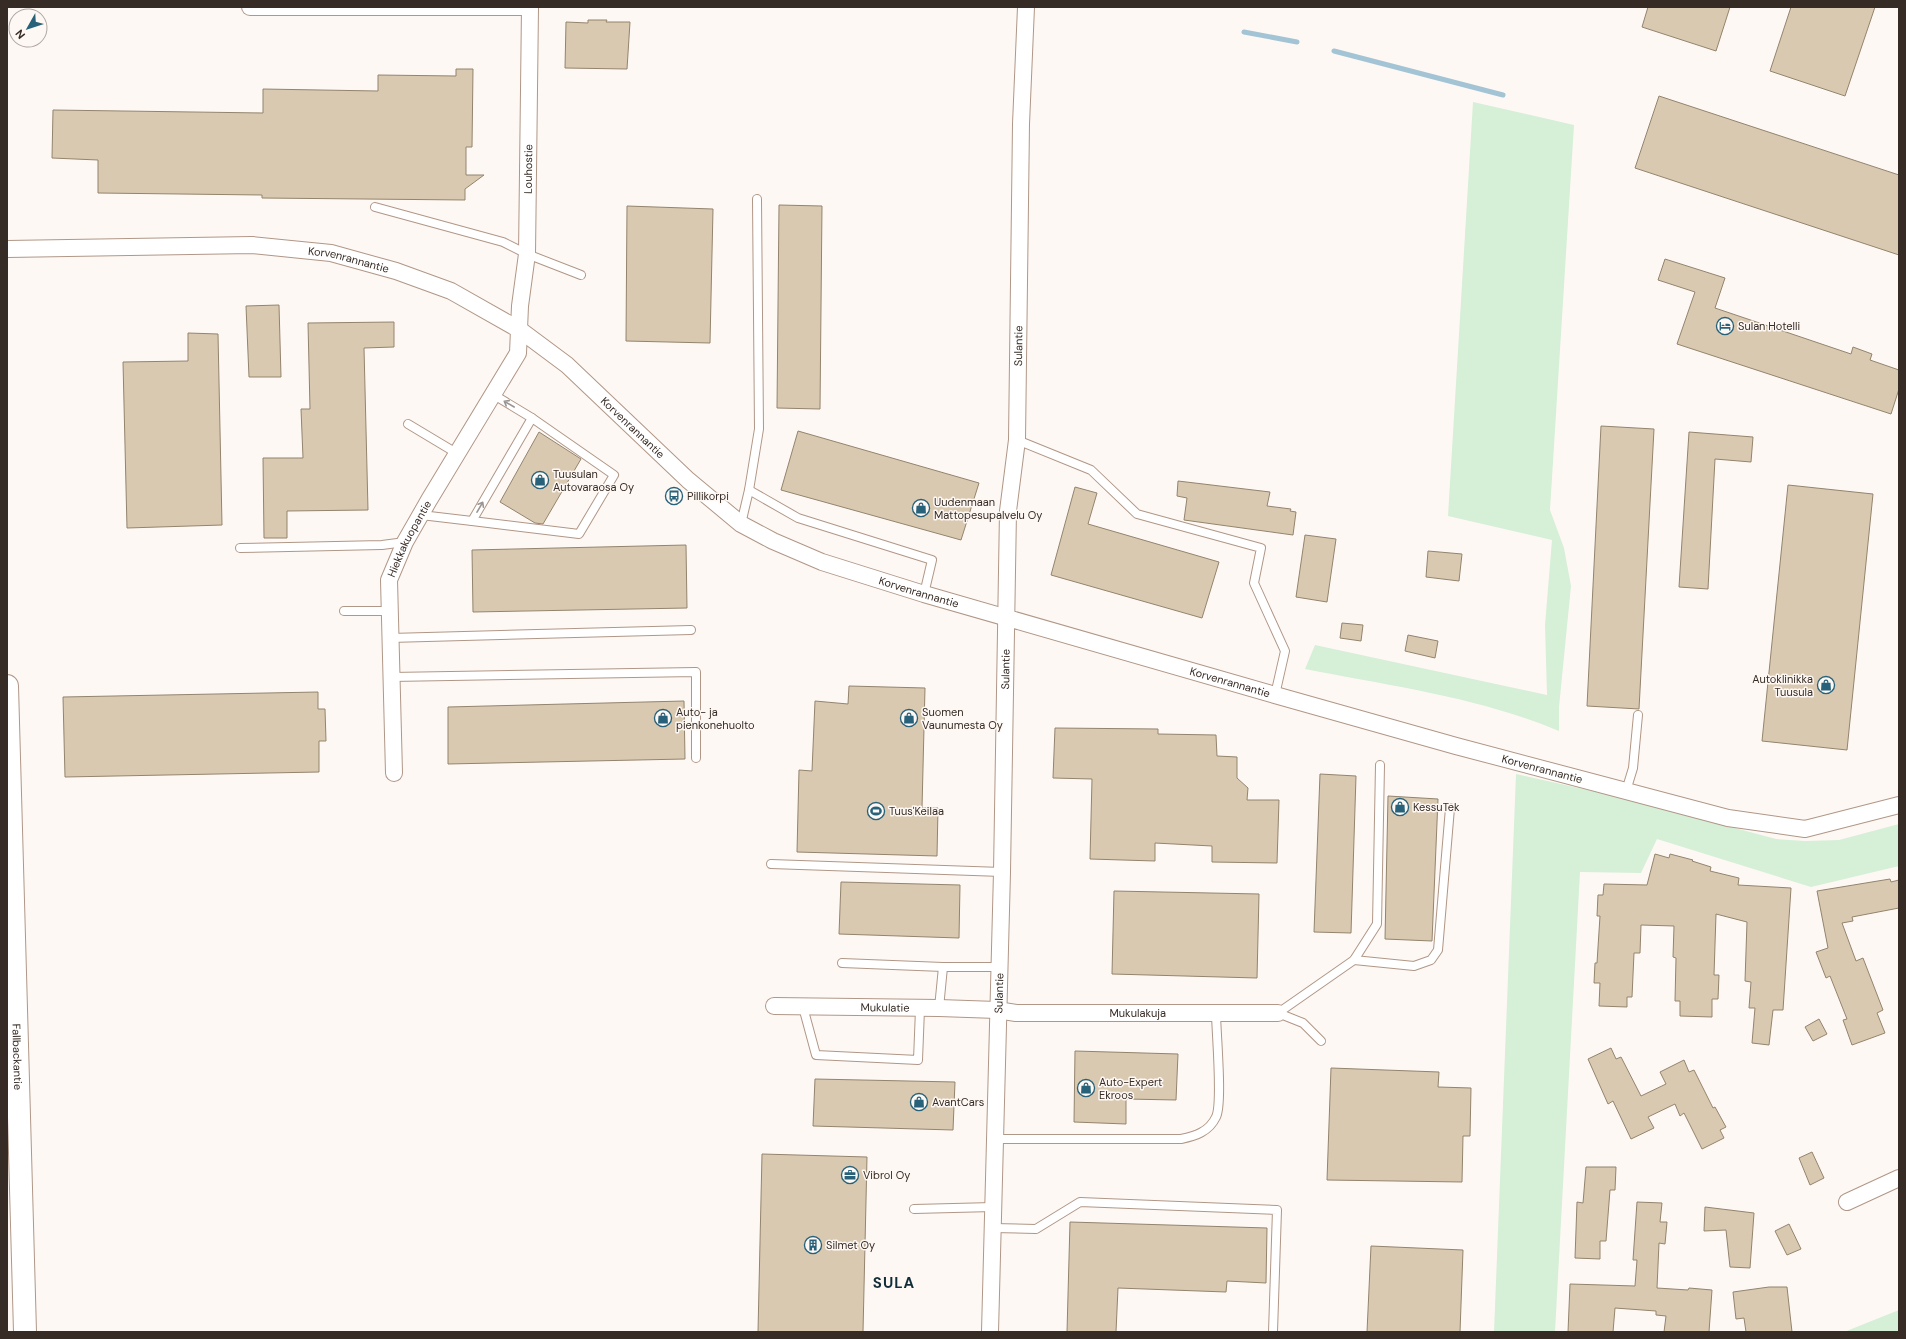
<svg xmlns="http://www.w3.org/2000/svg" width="1906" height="1339" viewBox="0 0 1906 1339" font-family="'DM Sans',sans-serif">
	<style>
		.green { fill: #d6efd7 }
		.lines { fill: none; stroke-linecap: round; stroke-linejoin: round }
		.stream { stroke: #a3c4d5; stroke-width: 5 }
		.building { fill: #dac9b1; stroke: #93846d }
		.lane-casing { stroke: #b09787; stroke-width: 10 }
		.street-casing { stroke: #b09787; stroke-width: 18 }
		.secondary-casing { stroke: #b09787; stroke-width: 24 }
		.lane { stroke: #fff; stroke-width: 8 }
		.street { stroke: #fff; stroke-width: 16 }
		.secondary { stroke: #fff; stroke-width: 22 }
		.oneway { stroke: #9a9592 }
		.labels { text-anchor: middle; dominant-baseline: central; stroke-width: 3; stroke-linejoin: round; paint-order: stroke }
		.street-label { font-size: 11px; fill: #362b25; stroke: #fef8f4 }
		.poi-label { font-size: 11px; fill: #362b25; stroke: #fef8f4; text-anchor: start }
		.district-label { font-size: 15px; font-weight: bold; letter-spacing: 1px; fill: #112d39; stroke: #fef8f4 }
	</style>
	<rect width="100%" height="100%" fill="#fef8f4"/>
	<g class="green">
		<path d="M1473,102L1574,125L1550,510L1564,548L1571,586L1559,707V731C1478,697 1391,686 1305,669L1315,645L1547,695L1545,625L1552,540L1448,516Z"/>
		<polygon points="1516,774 1619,797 1776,839 1805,841 1839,840 1899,824 1899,866 1811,887 1657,839 1641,873 1580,872 1555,1332 1494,1332"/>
		<polygon points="1899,1310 1899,1332 1844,1332"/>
	</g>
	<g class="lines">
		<g class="stream">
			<polyline points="1244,32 1297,42"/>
			<polyline points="1334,51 1503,95"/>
		</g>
	</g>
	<g class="building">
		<polygon points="1648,7 1730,7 1716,51 1642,27"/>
		<polygon points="1791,7 1875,7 1845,96 1770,71"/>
		<polygon points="588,20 607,20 606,22 630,22 627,69 565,68 566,22 588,23"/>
		<polygon points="456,69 473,69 472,147 466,147 466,175 484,175 465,189 465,200 262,198 262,195 98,193 98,160 52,158 53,110 263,113 263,89 378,91 378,75 456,76"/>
		<polygon points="1659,96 1899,175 1899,255 1635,168"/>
		<polygon points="779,205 822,206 820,409 777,408"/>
		<polygon points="627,206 713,209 710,343 626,341"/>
		<polygon points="1665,259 1725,278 1715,308 1851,354 1853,347 1872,354 1870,360 1899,370 1899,389 1891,414 1677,344 1695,292 1658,280"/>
		<polygon points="279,305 281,377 249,377 246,306"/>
		<polygon points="394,322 394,347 364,348 368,510 287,511 287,538 264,538 263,458 303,458 301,409 310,409 308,323"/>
		<polygon points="188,333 218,334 222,525 127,528 123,362 188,361"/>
		<polygon points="1601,426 1654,429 1639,709 1587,706"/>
		<polygon points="798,431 979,483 961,540 781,490"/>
		<polygon points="539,432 581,459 543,524 535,523 500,502"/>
		<polygon points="1689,432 1753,437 1751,462 1715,459 1708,589 1679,587"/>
		<polygon points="1178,481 1270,492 1267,506 1291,509 1290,511 1296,512 1293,535 1184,520 1187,498 1177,496"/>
		<polygon points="1788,485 1873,494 1847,750 1762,741"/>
		<polygon points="1075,487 1097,493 1088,524 1219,562 1202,618 1051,575"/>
		<polygon points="1305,535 1336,539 1327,602 1296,597"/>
		<polygon points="686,545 687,608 473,612 472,550"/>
		<polygon points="1428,551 1462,554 1459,581 1426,577"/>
		<polygon points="1342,623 1363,625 1361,641 1340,638"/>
		<polygon points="1408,635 1438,641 1435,658 1405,651"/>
		<polygon points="849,686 925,688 922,808 938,808 937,856 797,852 799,770 812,771 815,701 848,704"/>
		<polygon points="318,692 318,709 325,709 326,741 319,741 319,772 65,777 63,697"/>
		<polygon points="684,701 685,759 448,764 448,707"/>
		<polygon points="1055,728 1158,729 1158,734 1216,735 1217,756 1237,757 1237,778 1248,788 1247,800 1279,800 1277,863 1212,862 1212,846 1155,843 1155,861 1090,859 1092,779 1053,778"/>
		<polygon points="1320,774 1356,776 1351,933 1314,932"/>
		<polygon points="1388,796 1438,799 1432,941 1385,939"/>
		<polygon points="1655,854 1669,858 1670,854 1693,860 1692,861 1711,867 1710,871 1739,878 1738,885 1791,888 1783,1010 1773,1010 1769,1045 1752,1043 1755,1008 1749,1008 1751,982 1745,981 1747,922 1716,914 1714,975 1719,975 1718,999 1712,999 1712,1017 1680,1016 1680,1001 1675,1001 1676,958 1673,957 1674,926 1641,925 1640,953 1634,953 1632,997 1627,997 1627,1007 1599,1006 1600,983 1594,983 1595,963 1597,963 1600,916 1597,916 1598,895 1603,895 1604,884 1647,885"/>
		<polygon points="1890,879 1891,882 1899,880 1899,908 1852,917 1853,921 1842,923 1856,961 1863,958 1883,1010 1877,1013 1885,1033 1852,1045 1843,1020 1847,1019 1830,976 1826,978 1816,952 1828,948 1817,891"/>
		<polygon points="841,882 960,885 959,938 839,934"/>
		<polygon points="1114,891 1259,894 1257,978 1112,974"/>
		<polygon points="1819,1019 1827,1034 1813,1041 1805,1027"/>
		<polygon points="1611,1048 1616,1059 1621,1057 1641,1096 1666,1084 1660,1072 1684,1060 1689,1072 1694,1070 1713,1108 1715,1107 1726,1127 1720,1130 1724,1138 1702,1149 1684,1113 1680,1116 1675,1104 1648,1117 1654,1128 1631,1139 1613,1101 1608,1104 1588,1059"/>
		<polygon points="1075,1051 1178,1054 1176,1100 1126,1099 1126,1124 1074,1122"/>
		<polygon points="1331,1068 1439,1072 1438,1087 1471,1088 1470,1136 1463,1136 1462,1182 1327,1180"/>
		<polygon points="815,1079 955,1082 953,1130 813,1126"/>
		<polygon points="1812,1152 1824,1178 1810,1185 1799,1158"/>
		<polygon points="762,1154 867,1157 863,1332 758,1332"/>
		<polygon points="1586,1167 1616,1167 1615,1190 1610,1190 1606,1241 1600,1241 1600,1259 1575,1258 1577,1202 1583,1203"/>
		<polygon points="1637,1202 1662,1203 1660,1222 1667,1222 1665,1244 1659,1243 1657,1288 1688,1290 1689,1288 1712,1290 1709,1332 1664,1332 1666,1316 1656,1315 1656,1311 1615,1308 1613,1332 1568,1332 1570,1284 1635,1286 1637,1260 1633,1260"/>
		<polygon points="1705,1207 1754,1213 1750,1268 1730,1267 1726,1230 1704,1231"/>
		<polygon points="1070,1222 1267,1228 1266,1283 1227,1281 1226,1292 1118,1288 1116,1332 1067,1332"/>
		<polygon points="1789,1224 1801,1249 1787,1255 1775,1231"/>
		<polygon points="1371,1246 1463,1250 1460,1332 1367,1332"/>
		<polygon points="1769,1287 1787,1287 1792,1332 1746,1332 1744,1318 1736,1319 1733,1292"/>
	</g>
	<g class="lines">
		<g class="lane-casing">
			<g id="lane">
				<polyline points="375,207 503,242 527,254 581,275"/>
				<polyline points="408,424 458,454"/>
				<polyline points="1017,440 1091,470 1137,514 1261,548 1254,583 1285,651 1275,695"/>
				<polyline points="749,490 759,429 757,199"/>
				<polyline points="421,515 472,521 532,418 494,395"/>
				<polyline points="472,521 579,534 614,475 532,418"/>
				<polyline points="741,524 749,490 798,518 932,560 924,594"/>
				<polyline points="240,548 382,545 405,542"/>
				<polyline points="344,611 390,611"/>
				<polyline points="390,638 691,630"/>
				<polyline points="391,677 696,672 696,758"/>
				<polyline points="1626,791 1633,768 1638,715"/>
				<polyline points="771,864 1002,872"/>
				<polyline points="1354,960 1414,966 1431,960 1438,950 1450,808"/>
				<polyline points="842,963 943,967 998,967"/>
				<polyline points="803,1007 816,1055 918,1060 920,1009"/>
				<polyline points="939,1008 943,967"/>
				<polyline points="1278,1013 1354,960 1377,924 1380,765"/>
				<polyline points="1278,1013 1303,1023 1321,1041"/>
				<path d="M995,1139H1181C1195,1136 1209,1132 1216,1117C1223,1103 1216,1032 1216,1012"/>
				<polyline points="914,1209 993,1207"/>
				<polyline points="992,1228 1036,1229 1080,1202 1277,1210 1273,1332"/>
			</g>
		</g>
		<g class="street-casing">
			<g id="street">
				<polyline points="250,7 530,7"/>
				<path id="s1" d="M7,249L252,245L331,253L396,271L451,291L520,330L567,365L688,480L741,524L773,541L822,562L924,594L1275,695L1456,746L1728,818L1805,829L1899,805"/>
				<path id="s2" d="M394,773L389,580L405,542L429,500L518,353L520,306L527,254L530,7"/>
				<path id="s3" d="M774,1006L939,1008L997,1010L1016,1013H1278"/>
				<polyline points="1847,1202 1899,1178"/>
				<path id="s4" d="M990,1332L1002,872L1008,511L1017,440L1021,124L1026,7"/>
			</g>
		</g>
		<g class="secondary-casing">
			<g id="secondary">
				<path id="s5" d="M7,686L25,1332"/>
			</g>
		</g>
		<use href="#lane" class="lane"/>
		<use href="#street" class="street"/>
		<use href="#secondary" class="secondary"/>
	</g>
	<defs><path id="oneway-shaft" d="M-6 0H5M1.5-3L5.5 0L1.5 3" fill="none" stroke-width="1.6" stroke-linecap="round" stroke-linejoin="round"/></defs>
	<g class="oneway">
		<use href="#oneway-shaft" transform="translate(509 404) rotate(-150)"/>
		<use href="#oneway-shaft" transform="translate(480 507) rotate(-60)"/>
	</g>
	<defs>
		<g id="hotel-ring" transform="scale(0.9)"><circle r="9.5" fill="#fef8f4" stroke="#27627a" stroke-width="1.5"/><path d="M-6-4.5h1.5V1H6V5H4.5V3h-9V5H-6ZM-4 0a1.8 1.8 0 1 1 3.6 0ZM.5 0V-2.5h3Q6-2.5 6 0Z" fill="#27627a"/></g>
		<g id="shop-ring" transform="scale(0.9)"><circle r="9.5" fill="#fef8f4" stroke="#27627a" stroke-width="1.5"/><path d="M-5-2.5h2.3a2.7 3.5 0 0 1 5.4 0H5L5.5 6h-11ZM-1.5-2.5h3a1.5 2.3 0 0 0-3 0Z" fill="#27627a"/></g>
		<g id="bus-ring" transform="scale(0.9)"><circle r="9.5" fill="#fef8f4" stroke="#27627a" stroke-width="1.5"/><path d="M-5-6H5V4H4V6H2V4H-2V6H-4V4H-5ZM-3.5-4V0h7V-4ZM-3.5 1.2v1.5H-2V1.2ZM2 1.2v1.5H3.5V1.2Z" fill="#27627a"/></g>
		<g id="stadium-ring" transform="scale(0.9)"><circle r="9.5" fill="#fef8f4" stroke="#27627a" stroke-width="1.5"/><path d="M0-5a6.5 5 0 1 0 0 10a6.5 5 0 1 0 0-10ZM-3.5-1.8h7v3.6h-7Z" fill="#27627a"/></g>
		<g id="office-ring" transform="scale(0.9)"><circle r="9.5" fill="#fef8f4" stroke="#27627a" stroke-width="1.5"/><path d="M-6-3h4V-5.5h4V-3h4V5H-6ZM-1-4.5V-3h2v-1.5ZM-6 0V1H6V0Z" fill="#27627a"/></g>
		<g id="building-ring" transform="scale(0.9)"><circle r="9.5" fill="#fef8f4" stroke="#27627a" stroke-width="1.5"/><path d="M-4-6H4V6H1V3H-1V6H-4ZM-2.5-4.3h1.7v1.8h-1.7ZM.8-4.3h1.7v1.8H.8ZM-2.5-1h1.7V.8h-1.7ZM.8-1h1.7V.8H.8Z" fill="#27627a"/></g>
	</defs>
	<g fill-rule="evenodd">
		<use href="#hotel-ring" x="1725" y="326"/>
		<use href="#shop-ring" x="540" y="480"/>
		<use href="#bus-ring" x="674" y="496"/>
		<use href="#shop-ring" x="921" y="508"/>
		<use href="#shop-ring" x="1826" y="685"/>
		<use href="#shop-ring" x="663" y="718"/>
		<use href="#shop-ring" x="909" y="718"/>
		<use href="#shop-ring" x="1400" y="807"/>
		<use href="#stadium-ring" x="876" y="811"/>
		<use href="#shop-ring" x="1086" y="1088"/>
		<use href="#shop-ring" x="919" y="1102"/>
		<use href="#office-ring" x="850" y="1175"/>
		<use href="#building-ring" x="813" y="1245"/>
	</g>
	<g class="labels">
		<g class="street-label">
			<text stroke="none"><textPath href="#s2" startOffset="639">Louhostie</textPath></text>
			<text stroke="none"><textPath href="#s1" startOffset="343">Korvenrannantie</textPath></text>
			<text stroke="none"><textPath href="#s4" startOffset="987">Sulantie</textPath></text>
			<text stroke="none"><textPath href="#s1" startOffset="679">Korvenrannantie</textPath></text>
			<text stroke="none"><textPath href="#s2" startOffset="239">Hiekkakuopantie</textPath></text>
			<text stroke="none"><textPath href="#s1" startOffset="1015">Korvenrannantie</textPath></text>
			<text stroke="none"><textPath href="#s4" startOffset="663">Sulantie</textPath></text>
			<text stroke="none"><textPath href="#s1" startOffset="1339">Korvenrannantie</textPath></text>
			<text stroke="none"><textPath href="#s1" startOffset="1663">Korvenrannantie</textPath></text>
			<text stroke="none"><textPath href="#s4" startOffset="339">Sulantie</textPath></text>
			<text stroke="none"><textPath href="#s3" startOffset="111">Mukulatie</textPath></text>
			<text stroke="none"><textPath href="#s3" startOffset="364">Mukulakuja</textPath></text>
			<text stroke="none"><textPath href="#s5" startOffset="371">Fallbackantie</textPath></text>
		</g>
		<g class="poi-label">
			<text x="1738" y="326">Sulan Hotelli</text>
			<text x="553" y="474">Tuusulan<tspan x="553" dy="13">Autovaraosa Oy</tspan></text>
			<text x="687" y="496">Pillikorpi</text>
			<text x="934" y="502">Uudenmaan<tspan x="934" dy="13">Mattopesupalvelu Oy</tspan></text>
			<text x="1813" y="679" text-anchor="end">Autoklinikka<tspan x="1813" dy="13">Tuusula</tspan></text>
			<text x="676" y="712">Auto- ja<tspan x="676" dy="13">pienkonehuolto</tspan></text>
			<text x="922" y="712">Suomen<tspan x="922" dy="13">Vaunumesta Oy</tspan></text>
			<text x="1413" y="807">KessuTek</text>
			<text x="889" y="811">Tuus'Keilaa</text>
			<text x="1099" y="1082">Auto-Expert<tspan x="1099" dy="13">Ekroos</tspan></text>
			<text x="932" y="1102">AvantCars</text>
			<text x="863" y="1175">Vibrol Oy</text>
			<text x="826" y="1245">Silmet Oy</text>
		</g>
		<g class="district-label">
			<text x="894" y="1283">SULA</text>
		</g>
	</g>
	<rect width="1906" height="1339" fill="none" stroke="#362b25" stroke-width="16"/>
	<g transform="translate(28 28) rotate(231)"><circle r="19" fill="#fef8f4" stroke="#aea6a1"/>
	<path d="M0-3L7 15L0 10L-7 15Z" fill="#27627a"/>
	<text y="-6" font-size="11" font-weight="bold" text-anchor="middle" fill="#362b25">N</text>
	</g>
</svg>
